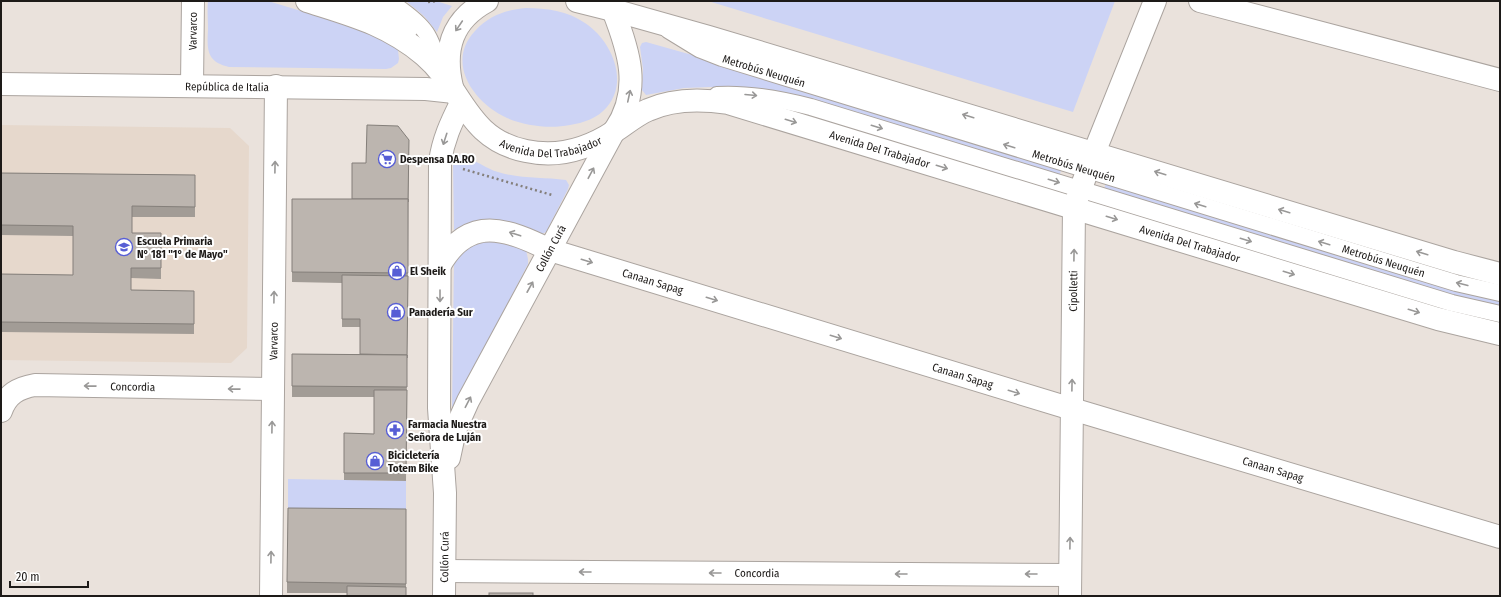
<svg xmlns="http://www.w3.org/2000/svg" width="1501" height="597" viewBox="0 0 1501 597" font-family="'Fira Sans Condensed',sans-serif">
	<style>
		.built { fill: #e6d8cc }
		.green { fill: #ccd3f5 }
		.lines { fill: none; stroke-linecap: round; stroke-linejoin: round }
		.service-casing { stroke: #aba49f; stroke-width: 18 }
		.pedestrian-casing { stroke: #aba49f; stroke-width: 24 }
		.minor-casing { stroke: #aba49f; stroke-width: 24 }
		.tertiary-casing { stroke: #aba49f; stroke-width: 24 }
		.secondary-casing { stroke: #aba49f; stroke-width: 24 }
		.primary-casing { stroke: #aba49f; stroke-width: 24 }
		.path { stroke: #847f7b; stroke-width: 2.5; stroke-dasharray: 2 3; stroke-linecap: butt }
		.service { stroke: #fff; stroke-width: 16 }
		.pedestrian { stroke: #fff; stroke-width: 22 }
		.minor { stroke: #fff; stroke-width: 22 }
		.tertiary { stroke: #fff; stroke-width: 22 }
		.secondary { stroke: #fff; stroke-width: 22 }
		.primary { stroke: #fff; stroke-width: 22 }
		.wall { fill: #a29c96 }
		.building { fill: #bcb5af; stroke: #847f7a }
		.oneway { stroke: #999897 }
		.labels { text-anchor: middle; dominant-baseline: central; stroke-width: 4; stroke-linejoin: round; paint-order: stroke }
		.street-label { font-size: 11px; fill: #1d1a18; stroke: #fff }
		.poi-label { font-size: 11px; font-weight: bold; fill: #1d1a18; stroke: #fff; text-anchor: start }
	</style>
	<rect width="100%" height="100%" fill="#eae2dc"/>
	<polygon class="built" points="1,125 230,128 249,146 247,348 231,363 1,360"/>
	<g class="green">
		<path d="M208,1H268L374,33L396,46L398,50L399,59L398,63L391,68L386,69L229,67C206,62 207,49 208,29C208,20 207,10 208,1Z"/>
		<polygon points="406,1 436,1 452,6 443,17 437,32 424,16"/>
		<polygon points="708,1 1115,1 1073,112"/>
		<path d="M526,8C546,8 568,11 585,23C610,39 630,80 607,107C598,118 583,123 570,125C550,129 526,126 507,118C474,103 445,63 475,31C490,15 506,10 526,8Z"/>
		<polygon points="646,42 710,60 1061,169 1060,175 738,88 711,87 684,88 646,95 642,90 643,69 640,47 642,43"/>
		<path d="M459,155C468,155 486,169 498,172C521,179 543,177 566,180L569,185L568,189L546,232L542,234L457,231L454,230L453,163L454,159Z"/>
		<polygon points="1106,183 1500,299 1500,310 1104,189"/>
		<polygon points="489,239 526,250 528,259 528,264 452,411 454,260 460,249"/>
		<polygon points="288,479 406,481 406,520 288,519"/>
	</g>
	<g class="lines">
		<g class="service-casing">
			<g id="service">
				<path d="M396,6C426,27 431,35 440,70"/>
				<path id="s1" d="M668,30L699,49L722,58L1456,283L1500,293"/>
				<path d="M717,95C749,93 780,99 811,107L1452,303L1500,314"/>
			</g>
		</g>
		<g class="pedestrian-casing">
			<polyline id="pedestrian" points="345,1 374,11 407,28 390,10 372,1"/>
		</g>
		<g class="minor-casing">
			<g id="minor">
				<polyline points="1200,1 1500,80"/>
				<path id="s2" d="M192,85L193,1"/>
				<path id="s3" d="M440,265C469,214 507,229 550,250L1072,409L1500,537"/>
				<path id="s4" d="M1,411C7,394 18,388 35,385L273,389"/>
				<path id="s5" d="M445,571L1070,575"/>
				<path id="s6" d="M271,596L276,86"/>
				<path id="s7" d="M1070,596L1074,207L1094,153L1155,1"/>
			</g>
		</g>
		<g class="tertiary-casing">
			<g id="tertiary">
				<path id="s8" d="M1,84L426,89L454,92"/>
			</g>
		</g>
		<g class="secondary-casing">
			<g id="secondary">
				<path id="s9" d="M449,458L455,430L468,401L614,131"/>
				<path id="s10" d="M444,596L445,493L439,408L440,162C443,140 451,123 461,103"/>
			</g>
		</g>
		<g class="primary-casing">
			<g id="primary">
				<path id="s11" d="M307,1C351,15 387,24 424,55C463,88 466,139 526,151C558,158 588,149 615,131C626,124 636,115 648,110C672,99 702,99 728,103L1438,319L1500,334"/>
				<polyline points="577,1 613,10 709,37 1454,262 1500,274"/>
				<path d="M613,10C629,51 642,90 615,130"/>
				<path d="M452,87C443,49 452,20 487,1"/>
			</g>
		</g>
		<g class="path">
			<polyline points="428,2 437,1"/>
			<polyline points="463,169 552,195"/>
		</g>
		<use href="#service" class="service"/>
		<use href="#pedestrian" class="pedestrian"/>
		<use href="#minor" class="minor"/>
		<use href="#tertiary" class="tertiary"/>
		<use href="#secondary" class="secondary"/>
		<use href="#primary" class="primary"/>
	</g>
	<g class="wall">
		<polygon points="409,140 406,481 344,480 344,433 374,434 374,397 292,397 292,354 360,354 360,327 342,327 342,283 292,282 292,199 352,199 366,163"/>
		<polygon points="1,173 195,175 195,217 132,217 132,233 161,233 161,279 131,278 131,290 194,291 194,334 1,332 1,274 73,275 73,236 1,235"/>
		<polygon points="406,509 406,596 347,593 287,593 287,582"/>
	</g>
	<g class="building">
		<polygon points="367,125 398,126 409,140 408,202 408,199 352,199 352,163 366,163"/>
		<polygon points="1,173 195,175 195,207 132,206 132,233 161,233 161,268 131,268 131,290 194,291 194,324 1,322 1,274 73,275 73,226 1,225"/>
		<polygon points="292,199 408,199 408,273 292,272"/>
		<polygon points="342,275 408,276 407,358 407,355 360,354 360,319 342,319"/>
		<polygon points="292,354 407,355 407,387 292,386"/>
		<polygon points="374,390 407,390 406,473 344,473 344,433 374,434"/>
		<polygon points="288,508 406,509 406,584 287,582"/>
		<polygon points="347,586 406,587 406,596 347,596"/>
		<rect x="489" y="593" width="44" height="3"/>
	</g>
	<defs><path id="oneway-shaft" d="M-6 0H5M1.5-3L5.5 0L1.5 3" fill="none" stroke-width="1.6" stroke-linecap="round" stroke-linejoin="round"/></defs>
	<g class="oneway">
		<use href="#oneway-shaft" transform="translate(459 26) rotate(124)"/>
		<use href="#oneway-shaft" transform="translate(751 95) rotate(5)"/>
		<use href="#oneway-shaft" transform="translate(629 96) rotate(-78)"/>
		<use href="#oneway-shaft" transform="translate(968 116) rotate(-163)"/>
		<use href="#oneway-shaft" transform="translate(791 121) rotate(17)"/>
		<use href="#oneway-shaft" transform="translate(877 127) rotate(17)"/>
		<use href="#oneway-shaft" transform="translate(445 139) rotate(108)"/>
		<use href="#oneway-shaft" transform="translate(1009 146) rotate(-163)"/>
		<use href="#oneway-shaft" transform="translate(275 167) rotate(-89)"/>
		<use href="#oneway-shaft" transform="translate(942 167) rotate(17)"/>
		<use href="#oneway-shaft" transform="translate(591 173) rotate(-62)"/>
		<use href="#oneway-shaft" transform="translate(1160 173) rotate(-163)"/>
		<use href="#oneway-shaft" transform="translate(1054 181) rotate(17)"/>
		<use href="#oneway-shaft" transform="translate(1200 205) rotate(-163)"/>
		<use href="#oneway-shaft" transform="translate(1284 211) rotate(-163)"/>
		<use href="#oneway-shaft" transform="translate(1112 218) rotate(17)"/>
		<use href="#oneway-shaft" transform="translate(515 234) rotate(-162)"/>
		<use href="#oneway-shaft" transform="translate(1246 240) rotate(17)"/>
		<use href="#oneway-shaft" transform="translate(1324 243) rotate(-163)"/>
		<use href="#oneway-shaft" transform="translate(1422 253) rotate(-163)"/>
		<use href="#oneway-shaft" transform="translate(1074 255) rotate(-89)"/>
		<use href="#oneway-shaft" transform="translate(587 261) rotate(17)"/>
		<use href="#oneway-shaft" transform="translate(1289 273) rotate(17)"/>
		<use href="#oneway-shaft" transform="translate(1462 284) rotate(-166)"/>
		<use href="#oneway-shaft" transform="translate(530 287) rotate(-61)"/>
		<use href="#oneway-shaft" transform="translate(440 296) rotate(90)"/>
		<use href="#oneway-shaft" transform="translate(274 297) rotate(-89)"/>
		<use href="#oneway-shaft" transform="translate(712 299) rotate(17)"/>
		<use href="#oneway-shaft" transform="translate(1414 311) rotate(17)"/>
		<use href="#oneway-shaft" transform="translate(836 337) rotate(17)"/>
		<use href="#oneway-shaft" transform="translate(1072 385) rotate(-89)"/>
		<use href="#oneway-shaft" transform="translate(90 386) rotate(-179)"/>
		<use href="#oneway-shaft" transform="translate(234 389) rotate(-179)"/>
		<use href="#oneway-shaft" transform="translate(1014 392) rotate(17)"/>
		<use href="#oneway-shaft" transform="translate(468 402) rotate(-63)"/>
		<use href="#oneway-shaft" transform="translate(272 427) rotate(-89)"/>
		<use href="#oneway-shaft" transform="translate(1070 543) rotate(-89)"/>
		<use href="#oneway-shaft" transform="translate(271 557) rotate(-89)"/>
		<use href="#oneway-shaft" transform="translate(585 572) rotate(-180)"/>
		<use href="#oneway-shaft" transform="translate(715 573) rotate(-180)"/>
		<use href="#oneway-shaft" transform="translate(901 574) rotate(-180)"/>
		<use href="#oneway-shaft" transform="translate(1031 574) rotate(-180)"/>
	</g>
	<defs>
		<g id="supermarket-ring" transform="scale(0.9)"><circle r="9.5" fill="#fff" stroke="#575ed5" stroke-width="1.5"/><path d="M-6-5.5h2.5l.6 2H6L4.5 2H-2.5L-4.4-4H-6ZM-1.5 3.2a1.3 1.3 0 1 0 .1 0ZM3 3.2a1.3 1.3 0 1 0 .1 0Z" fill="#575ed5"/></g>
		<g id="school-ring" transform="scale(0.9)"><circle r="9.5" fill="#fff" stroke="#575ed5" stroke-width="1.5"/><path d="M0-5L7-2L0 1L-7-2ZM-4 1L0 2.5L4 1V4Q0 6-4 4Z" fill="#575ed5"/></g>
		<g id="shop-ring" transform="scale(0.9)"><circle r="9.5" fill="#fff" stroke="#575ed5" stroke-width="1.5"/><path d="M-5-2.5h2.3a2.7 3.5 0 0 1 5.4 0H5L5.5 6h-11ZM-1.5-2.5h3a1.5 2.3 0 0 0-3 0Z" fill="#575ed5"/></g>
		<g id="pharmacy-ring" transform="scale(0.9)"><circle r="9.5" fill="#fff" stroke="#575ed5" stroke-width="1.5"/><path d="M-2-6h4v4h4v4h-4v4h-4v-4h-4v-4h4Z" fill="#575ed5"/></g>
	</defs>
	<g fill-rule="evenodd">
		<use href="#supermarket-ring" x="387" y="159"/>
		<use href="#school-ring" x="124" y="247"/>
		<use href="#shop-ring" x="397" y="271"/>
		<use href="#shop-ring" x="396" y="312"/>
		<use href="#pharmacy-ring" x="395" y="430"/>
		<use href="#shop-ring" x="375" y="461"/>
	</g>
	<g class="labels">
		<g class="street-label">
			<text stroke="none"><textPath href="#s2" startOffset="54">Varvarco</textPath></text>
			<text stroke="none"><textPath href="#s1" startOffset="105">Metrobús Neuquén</textPath></text>
			<text stroke="none"><textPath href="#s8" startOffset="226">República de Italia</textPath></text>
			<text stroke="none"><textPath href="#s11" startOffset="299">Avenida Del Trabajador</textPath></text>
			<text stroke="none"><textPath href="#s11" startOffset="647">Avenida Del Trabajador</textPath></text>
			<text stroke="none"><textPath href="#s1" startOffset="429">Metrobús Neuquén</textPath></text>
			<text stroke="none"><textPath href="#s11" startOffset="971">Avenida Del Trabajador</textPath></text>
			<text stroke="none"><textPath href="#s9" startOffset="234">Collón Curá</textPath></text>
			<text stroke="none"><textPath href="#s1" startOffset="753">Metrobús Neuquén</textPath></text>
			<text stroke="none"><textPath href="#s3" startOffset="235">Canaan Sapag</textPath></text>
			<text stroke="none"><textPath href="#s7" startOffset="305">Cipolletti</textPath></text>
			<text stroke="none"><textPath href="#s6" startOffset="255">Varvarco</textPath></text>
			<text stroke="none"><textPath href="#s3" startOffset="559">Canaan Sapag</textPath></text>
			<text stroke="none"><textPath href="#s4" startOffset="143">Concordia</textPath></text>
			<text stroke="none"><textPath href="#s3" startOffset="883">Canaan Sapag</textPath></text>
			<text stroke="none"><textPath href="#s10" startOffset="39">Collón Curá</textPath></text>
			<text stroke="none"><textPath href="#s5" startOffset="312">Concordia</textPath></text>
		</g>
		<g class="poi-label">
			<text x="400" y="159">Despensa DA.RO</text>
			<text x="137" y="241">Escuela Primaria<tspan x="137" dy="13">N° 181 "1° de Mayo"</tspan></text>
			<text x="410" y="271">El Sheik</text>
			<text x="409" y="312">Panadería Sur</text>
			<text x="408" y="424">Farmacia Nuestra<tspan x="408" dy="13">Señora de Luján</tspan></text>
			<text x="388" y="455">Bicicletería<tspan x="388" dy="13">Totem Bike</tspan></text>
		</g>
	</g>
	<rect width="1501" height="597" fill="none" stroke="#1d1a18" stroke-width="4"/>
	<path d="M10 581v6h78v-6" fill="none" stroke="#1d1a18" stroke-width="2"/>
	<text x="16" y="581" font-size="12" fill="#1d1a18" stroke="#ffffff" stroke-width="3" paint-order="stroke">20 m</text>
</svg>
